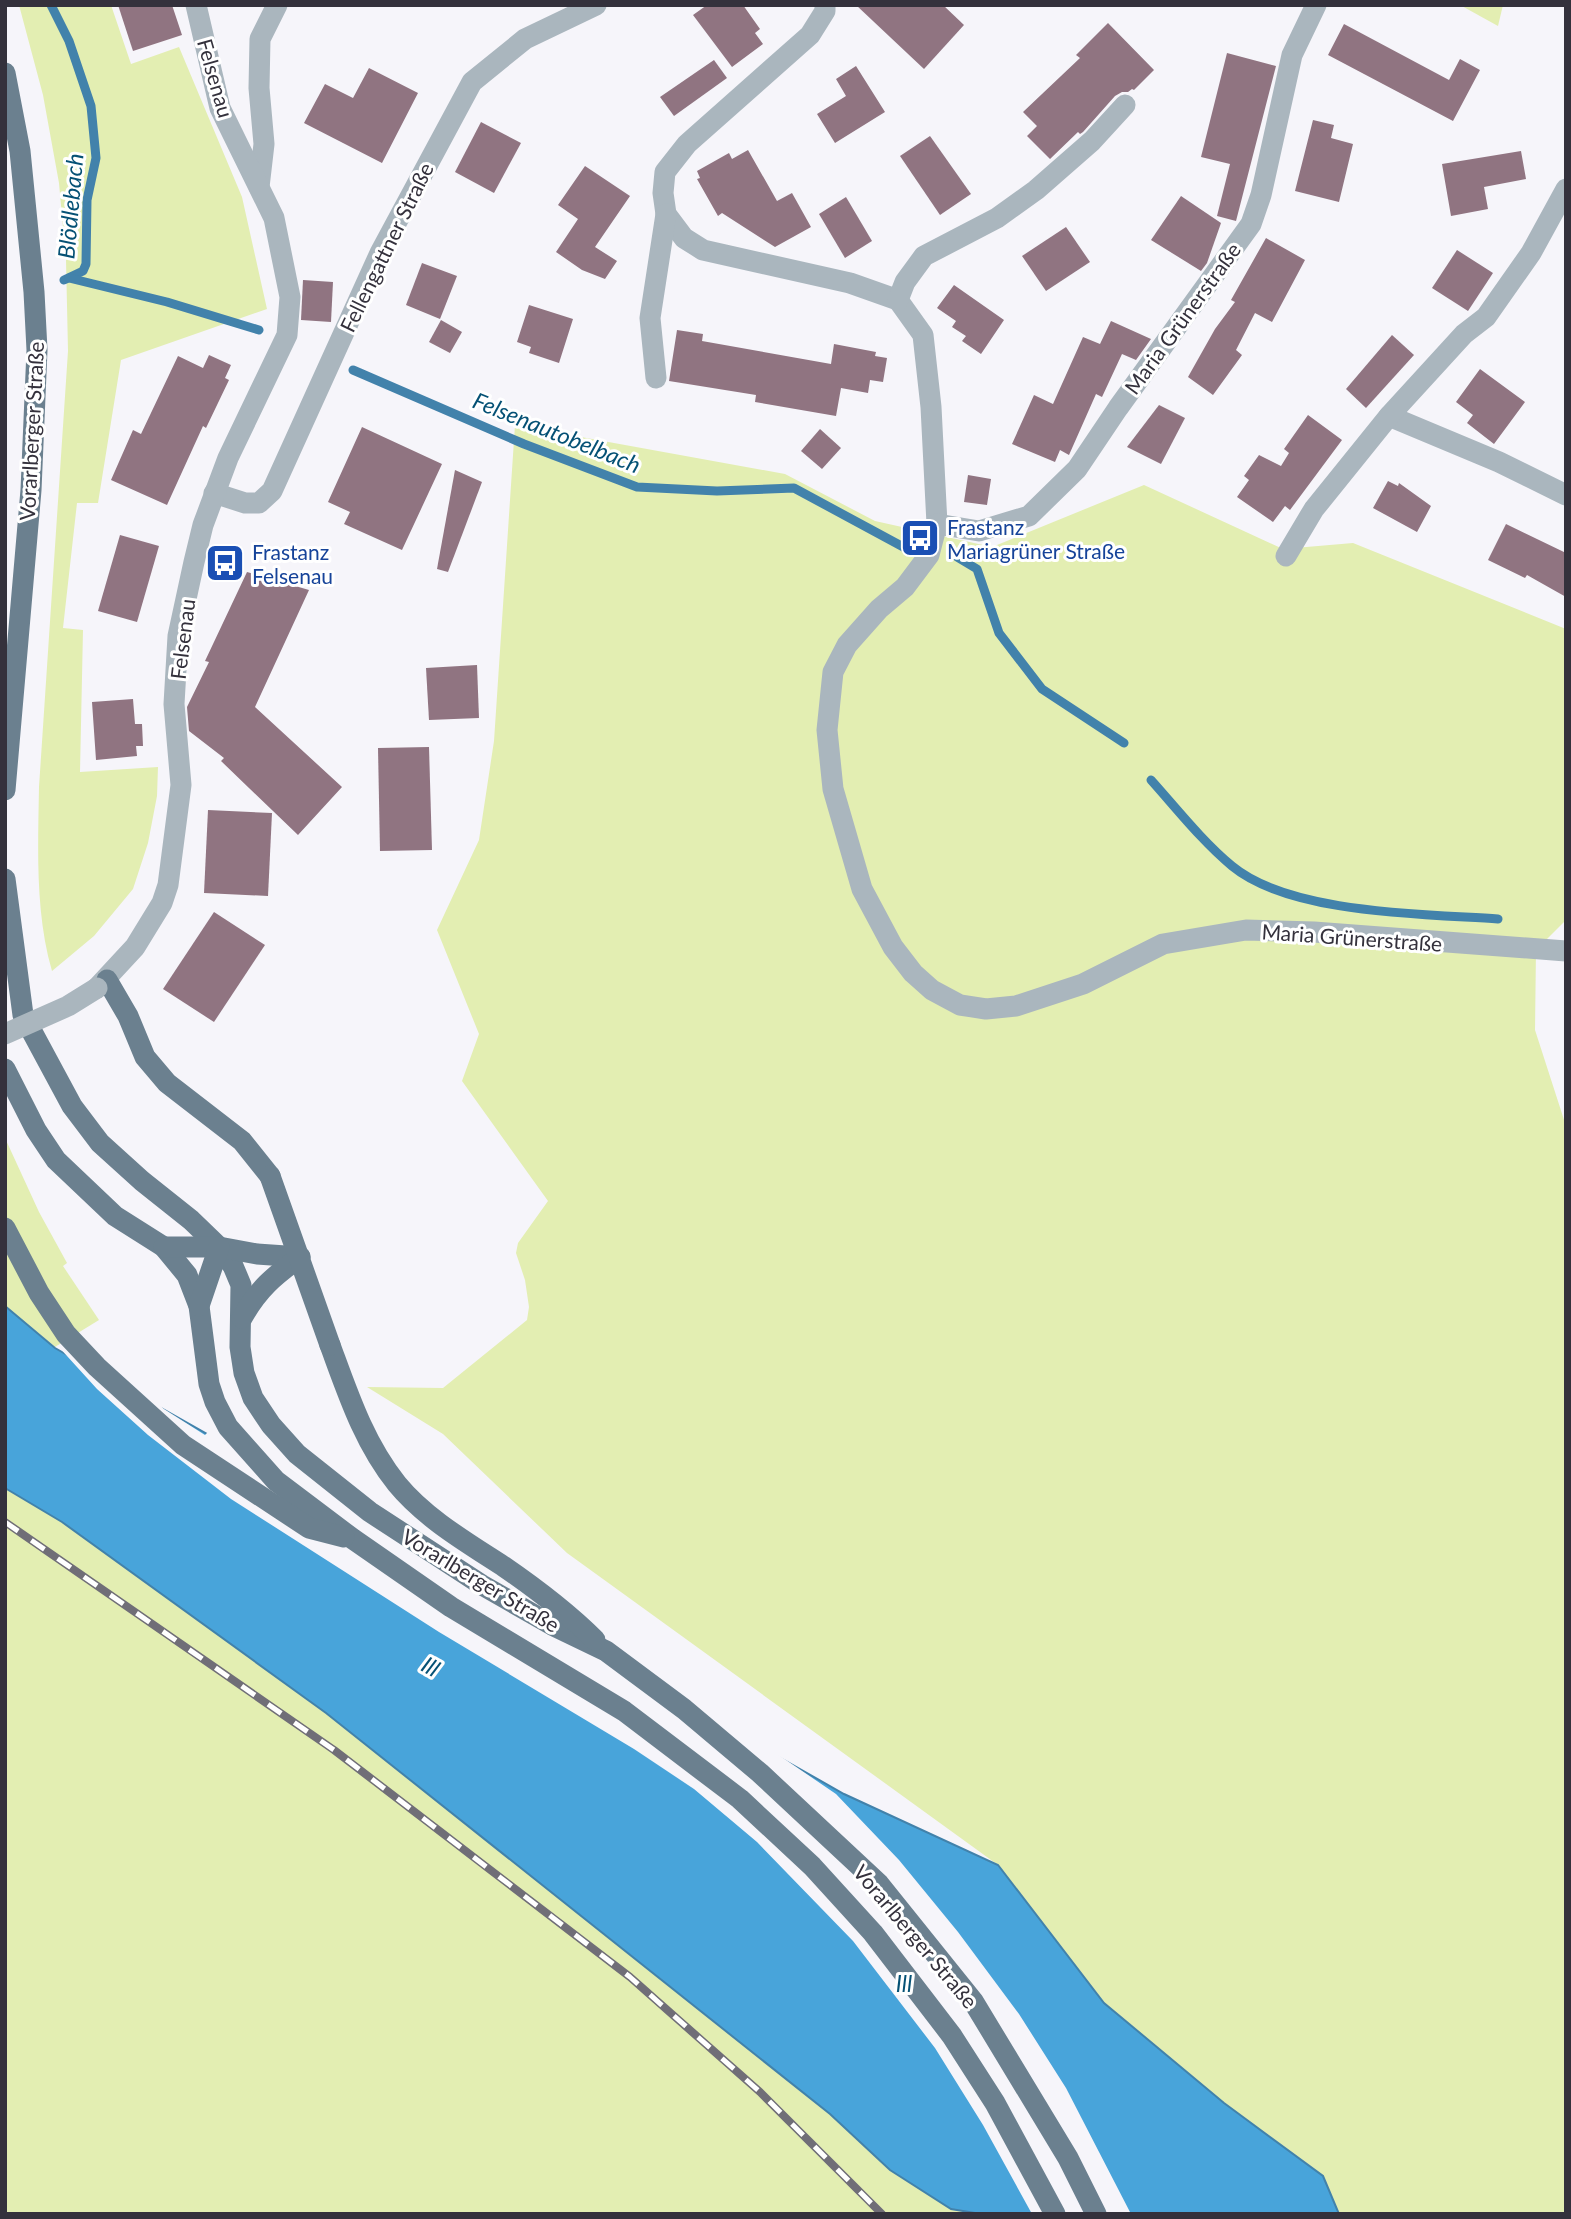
<svg xmlns="http://www.w3.org/2000/svg" width="1571" height="2219" viewBox="0 0 1571 2219" font-family="Lato,sans-serif">
	<style>
		.green { fill: #e3eeb2 }
		.water { fill: #48a4da; stroke: #4282ab; stroke-width: 2 }
		.pier { fill: #f6f5fa }
		.lines { fill: none; stroke-linecap: round; stroke-linejoin: round }
		.stream { stroke: #4282ab; stroke-width: 9 }
		.building { fill: #907481 }
		.minor { stroke: #aab6be; stroke-width: 21 }
		.primary { stroke: #6b808f; stroke-width: 21 }
		.rail-casing { stroke: #706e77; stroke-width: 8 }
		.rail { stroke: #fff; stroke-width: 5; stroke-dasharray: 16; stroke-linecap: butt }
		.minor-bridge { stroke: #aab6be; stroke-width: 21 }
		.primary-bridge { stroke: #6b808f; stroke-width: 21 }
		.labels { text-anchor: middle; dominant-baseline: central; stroke-width: 6; stroke-linejoin: round; paint-order: stroke }
		.street-label { font-size: 21px; fill: #34313c; stroke: #fff }
		.transit-label { font-size: 21px; fill: #164399; stroke: #fff; text-anchor: start }
		.water-label { font-size: 23px; font-style: italic; fill: #055175; stroke: #fff }
	</style>
	<rect width="100%" height="100%" fill="#f6f5fa"/>
	<g class="green">
		<path d="M19,5H111L131,64L179,47L242,197L267,309L121,360L98,503H77L63,628L83,630L80,772L158,767L157,796L148,843L133,889L94,936L52,971C35,912 38,848 39,787L68,351L66,260L59,183L43,95Z"/>
		<polygon points="1460,5 1503,5 1498,26"/>
		<polygon points="515,425 785,474 875,521 992,547 1144,485 1283,549 1353,543 1566,629 1566,920 1536,950 1535,1030 1566,1126 1566,2214 1339,2214 1323,2176 1224,2103 1104,2003 998,1865 567,1553 443,1434 367,1387 443,1388 527,1320 529,1307 525,1280 516,1253 518,1243 548,1201 462,1081 479,1034 437,930 479,840 494,741"/>
		<polygon points="5,1138 39,1212 67,1263 63,1266 99,1320 55,1347 5,1306"/>
		<polygon points="5,1488 62,1522 326,1713 830,2114 890,2170 951,2209 981,2214 5,2214"/>
	</g>
	<polygon class="water" points="5,1306 55,1348 844,1794 998,1865 1104,2003 1224,2103 1323,2176 1339,2214 981,2214 951,2209 890,2170 830,2114 326,1713 62,1522 5,1488"/>
	<polygon class="pier" points="57,1345 153,1399 164,1409 205,1435 209,1431 764,1745 836,1794 899,1860 958,1932 1019,2014 1066,2088 1131,2214 1032,2214 983,2125 935,2048 853,1941 757,1842 694,1789 634,1749 439,1632 231,1499 148,1435 97,1389"/>
	<g class="lines">
		<g class="stream">
			<polyline points="51,5 69,41 91,106 96,158 87,200 86,264 83,271 64,280"/>
			<polyline points="69,278 167,302 259,330"/>
			<polyline points="353,370 524,444 637,487 717,491 794,488 907,549"/>
			<polyline points="957,557 977,569 999,633 1042,689 1124,743"/>
			<path d="M1151,780C1177,809 1202,841 1232,866C1290,914 1424,914 1498,919"/>
		</g>
	</g>
	<g class="building">
		<polygon points="118,5 172,5 182,35 133,51"/>
		<polygon points="707,5 743,5 760,29 755,33 763,44 732,67 693,15"/>
		<polygon points="856,5 943,5 964,25 924,69"/>
		<polygon points="1108,23 1154,70 1134,90 1132,89 1128,92 1122,92 1115,96 1083,132 1080,134 1078,132 1050,159 1027,136 1037,126 1023,112 1080,58 1076,55"/>
		<polygon points="1344,24 1449,80 1460,59 1480,70 1453,121 1328,55"/>
		<polygon points="1227,53 1276,66 1236,221 1217,216 1230,164 1201,157"/>
		<polygon points="714,60 727,78 674,116 660,97"/>
		<polygon points="856,66 885,112 835,143 817,114 846,96 836,79"/>
		<polygon points="369,68 418,93 382,163 304,123 325,84 353,98"/>
		<polygon points="1313,120 1334,125 1331,138 1353,144 1339,202 1295,191"/>
		<polygon points="481,122 521,143 494,193 455,172"/>
		<polygon points="930,136 971,194 940,215 900,156"/>
		<polygon points="748,150 777,201 792,193 811,227 775,247 722,213 718,216 697,179 700,178 697,171 729,153 732,159"/>
		<polygon points="1521,151 1526,179 1484,187 1488,209 1451,216 1442,164"/>
		<polygon points="585,166 630,196 595,247 617,261 605,279 582,270 556,252 578,219 558,205"/>
		<polygon points="1181,196 1221,223 1207,263 1201,271 1151,240"/>
		<polygon points="846,197 872,241 845,258 819,214"/>
		<polygon points="1066,227 1090,262 1046,291 1022,256"/>
		<polygon points="1266,238 1305,260 1272,322 1255,313 1236,350 1242,355 1213,395 1188,377 1215,329 1235,302 1231,300"/>
		<polygon points="1457,250 1493,273 1468,311 1432,288"/>
		<polygon points="422,263 457,276 440,319 406,305"/>
		<polygon points="303,280 333,282 331,322 301,320"/>
		<polygon points="954,285 1004,320 981,354 962,341 966,336 952,327 956,321 937,308"/>
		<polygon points="529,305 573,319 559,363 529,353 531,347 517,342"/>
		<polygon points="441,320 462,332 450,353 429,342"/>
		<polygon points="1111,321 1151,339 1136,360 1122,354 1102,397 1096,394 1069,455 1060,450 1055,462 1012,444 1034,395 1053,404 1083,337 1100,344"/>
		<polygon points="677,330 703,334 702,341 831,364 834,344 876,352 875,356 887,358 883,382 870,380 868,393 841,388 836,416 755,402 756,395 669,381"/>
		<polygon points="1392,335 1414,355 1366,408 1346,389"/>
		<polygon points="209,355 231,365 225,378 229,380 206,428 203,426 167,505 111,480 133,430 141,434 178,356 203,368"/>
		<polygon points="1480,369 1525,402 1494,444 1467,423 1473,415 1456,402"/>
		<polygon points="1159,405 1185,418 1161,464 1127,447"/>
		<polygon points="1308,415 1342,440 1290,510 1285,506 1273,522 1237,497 1249,480 1244,476 1259,455 1281,466 1289,453 1284,449"/>
		<polygon points="362,427 442,464 402,550 344,524 350,512 328,502"/>
		<polygon points="820,429 841,448 822,469 801,451"/>
		<polygon points="455,470 482,482 448,572 437,569"/>
		<polygon points="968,475 991,479 987,505 964,502"/>
		<polygon points="1388,481 1398,486 1399,483 1431,506 1417,532 1373,508"/>
		<polygon points="1506,524 1566,553 1566,597 1527,575 1525,578 1488,560"/>
		<polygon points="120,535 159,546 137,622 98,611"/>
		<polygon points="247,572 309,590 255,707 342,787 298,835 221,761 224,758 189,731 187,707 209,662 205,661"/>
		<polygon points="477,665 479,718 429,720 426,668"/>
		<polygon points="133,699 135,724 142,724 143,746 136,746 137,756 96,760 92,702"/>
		<polygon points="429,747 432,850 380,851 378,748"/>
		<polygon points="208,810 272,813 268,896 204,893"/>
		<polygon points="214,912 265,945 214,1022 163,989"/>
	</g>
	<g class="lines">
		<g class="minor">
			<polyline points="825,5 825,11 810,35 687,144 665,172 663,193 666,214 684,238 703,250 850,283 898,300 923,335 931,407 937,524 929,555 905,587 879,609 847,645 833,672 827,730 833,789 862,889 893,947 913,973 932,990 960,1005 986,1009 1016,1006 1083,984 1163,944 1246,930 1314,932 1566,951"/>
			<polyline points="259,187 264,144 259,88 260,39 277,5"/>
			<polyline points="898,300 905,282 924,256 997,218 1036,190 1092,141 1125,105"/>
			<polyline points="656,378 650,318 666,214"/>
			<polyline points="1389,416 1499,462 1566,495"/>
			<polyline points="214,493 245,503 259,503 272,491 380,253 472,82 525,39 596,5"/>
			<polyline points="937,524 979,531 1029,516 1077,469 1118,408 1251,224 1261,195 1292,55 1316,5"/>
			<polyline points="1286,556 1314,509 1389,416 1464,334 1486,317 1531,253 1566,189"/>
			<polyline points="97,988 135,947 162,903 168,885 181,785 174,704 178,636 194,562 203,525 228,458 287,335 290,297 274,218 220,108 196,5"/>
		</g>
		<g class="primary">
			<polyline points="5,73 20,151 34,292 37,350 31,490 5,790"/>
			<polyline points="5,879 23,1015 72,1106 100,1143 142,1181 191,1220 219,1247 233,1266 241,1285 240,1347 244,1373 253,1398 271,1425 297,1454 370,1512 482,1585 552,1625 606,1651 684,1709 760,1773 879,1884 973,2001 1068,2158 1096,2214"/>
			<polyline points="107,980 128,1016 145,1057 167,1083 242,1141 270,1176"/>
			<polyline points="5,1069 36,1130 56,1160 115,1216 164,1247 187,1275 199,1306 209,1384 215,1402 228,1427 276,1481 353,1539 451,1607 624,1711 740,1799 812,1866 873,1933 952,2036 995,2103 1055,2214"/>
			<polyline points="5,1228 39,1293 66,1334 97,1367 183,1445 309,1528 344,1537"/>
			<polyline points="164,1247 219,1247 257,1254 300,1257"/>
			<polyline points="199,1306 219,1247"/>
			<path d="M242,1318C258,1289 274,1276 300,1257"/>
			<path d="M330,1345C348,1394 364,1443 397,1484C425,1518 466,1542 503,1566C535,1588 567,1612 595,1640"/>
		</g>
		<g class="rail-casing">
			<polyline id="rail" points="5,1522 334,1750 630,1977 760,2092 882,2214"/>
		</g>
		<use href="#rail" class="rail"/>
		<polyline class="minor-bridge" points="5,1034 68,1006 97,988"/>
		<polyline class="primary-bridge" points="270,1176 330,1345"/>
	</g>
	<defs>
		<g id="bus-square" transform="scale(2.0125)"><rect x="-9" y="-9" width="18" height="18" rx="4" fill="#1a4fb4" stroke="#fff"/><path d="M-5-6H5V4H4V6H2V4H-2V6H-4V4H-5ZM-3.5-4V0h7V-4ZM-3.5 1.2v1.5H-2V1.2ZM2 1.2v1.5H3.5V1.2Z" fill="#fff"/></g>
	</defs>
	<g fill-rule="evenodd">
		<use href="#bus-square" x="920" y="538"/>
		<use href="#bus-square" x="225" y="563"/>
	</g>
	<g class="labels">
		<g class="street-label">
			<text transform="translate(216 78) rotate(74)">Felsenau</text>
			<text transform="translate(386 247) rotate(-64)">Fellengattner Straße</text>
			<text transform="translate(1182 318) rotate(-54)">Maria Grünerstraße</text>
			<text transform="translate(31 431) rotate(-87)">Vorarlberger Straße</text>
			<text transform="translate(182 639) rotate(-83)">Felsenau</text>
			<text transform="translate(1352 937) rotate(4)">Maria Grünerstraße</text>
			<text transform="translate(481 1580) rotate(31)">Vorarlberger Straße</text>
			<text transform="translate(916 1936) rotate(50)">Vorarlberger Straße</text>
		</g>
		<g class="transit-label">
			<text x="947" y="526">Frastanz<tspan x="947" dy="24">Mariagrüner Straße</tspan></text>
			<text x="252" y="551">Frastanz<tspan x="252" dy="24">Felsenau</tspan></text>
		</g>
		<g class="water-label">
			<text transform="translate(70 206) rotate(-85)">Blödlebach</text>
			<text transform="translate(557 432) rotate(22)">Felsenautobelbach</text>
			<text transform="translate(431 1666) rotate(30)">Ill</text>
			<text x="904" y="1983">Ill</text>
		</g>
	</g>
	<rect width="1571" height="2219" fill="none" stroke="#34313c" stroke-width="14"/>
</svg>
